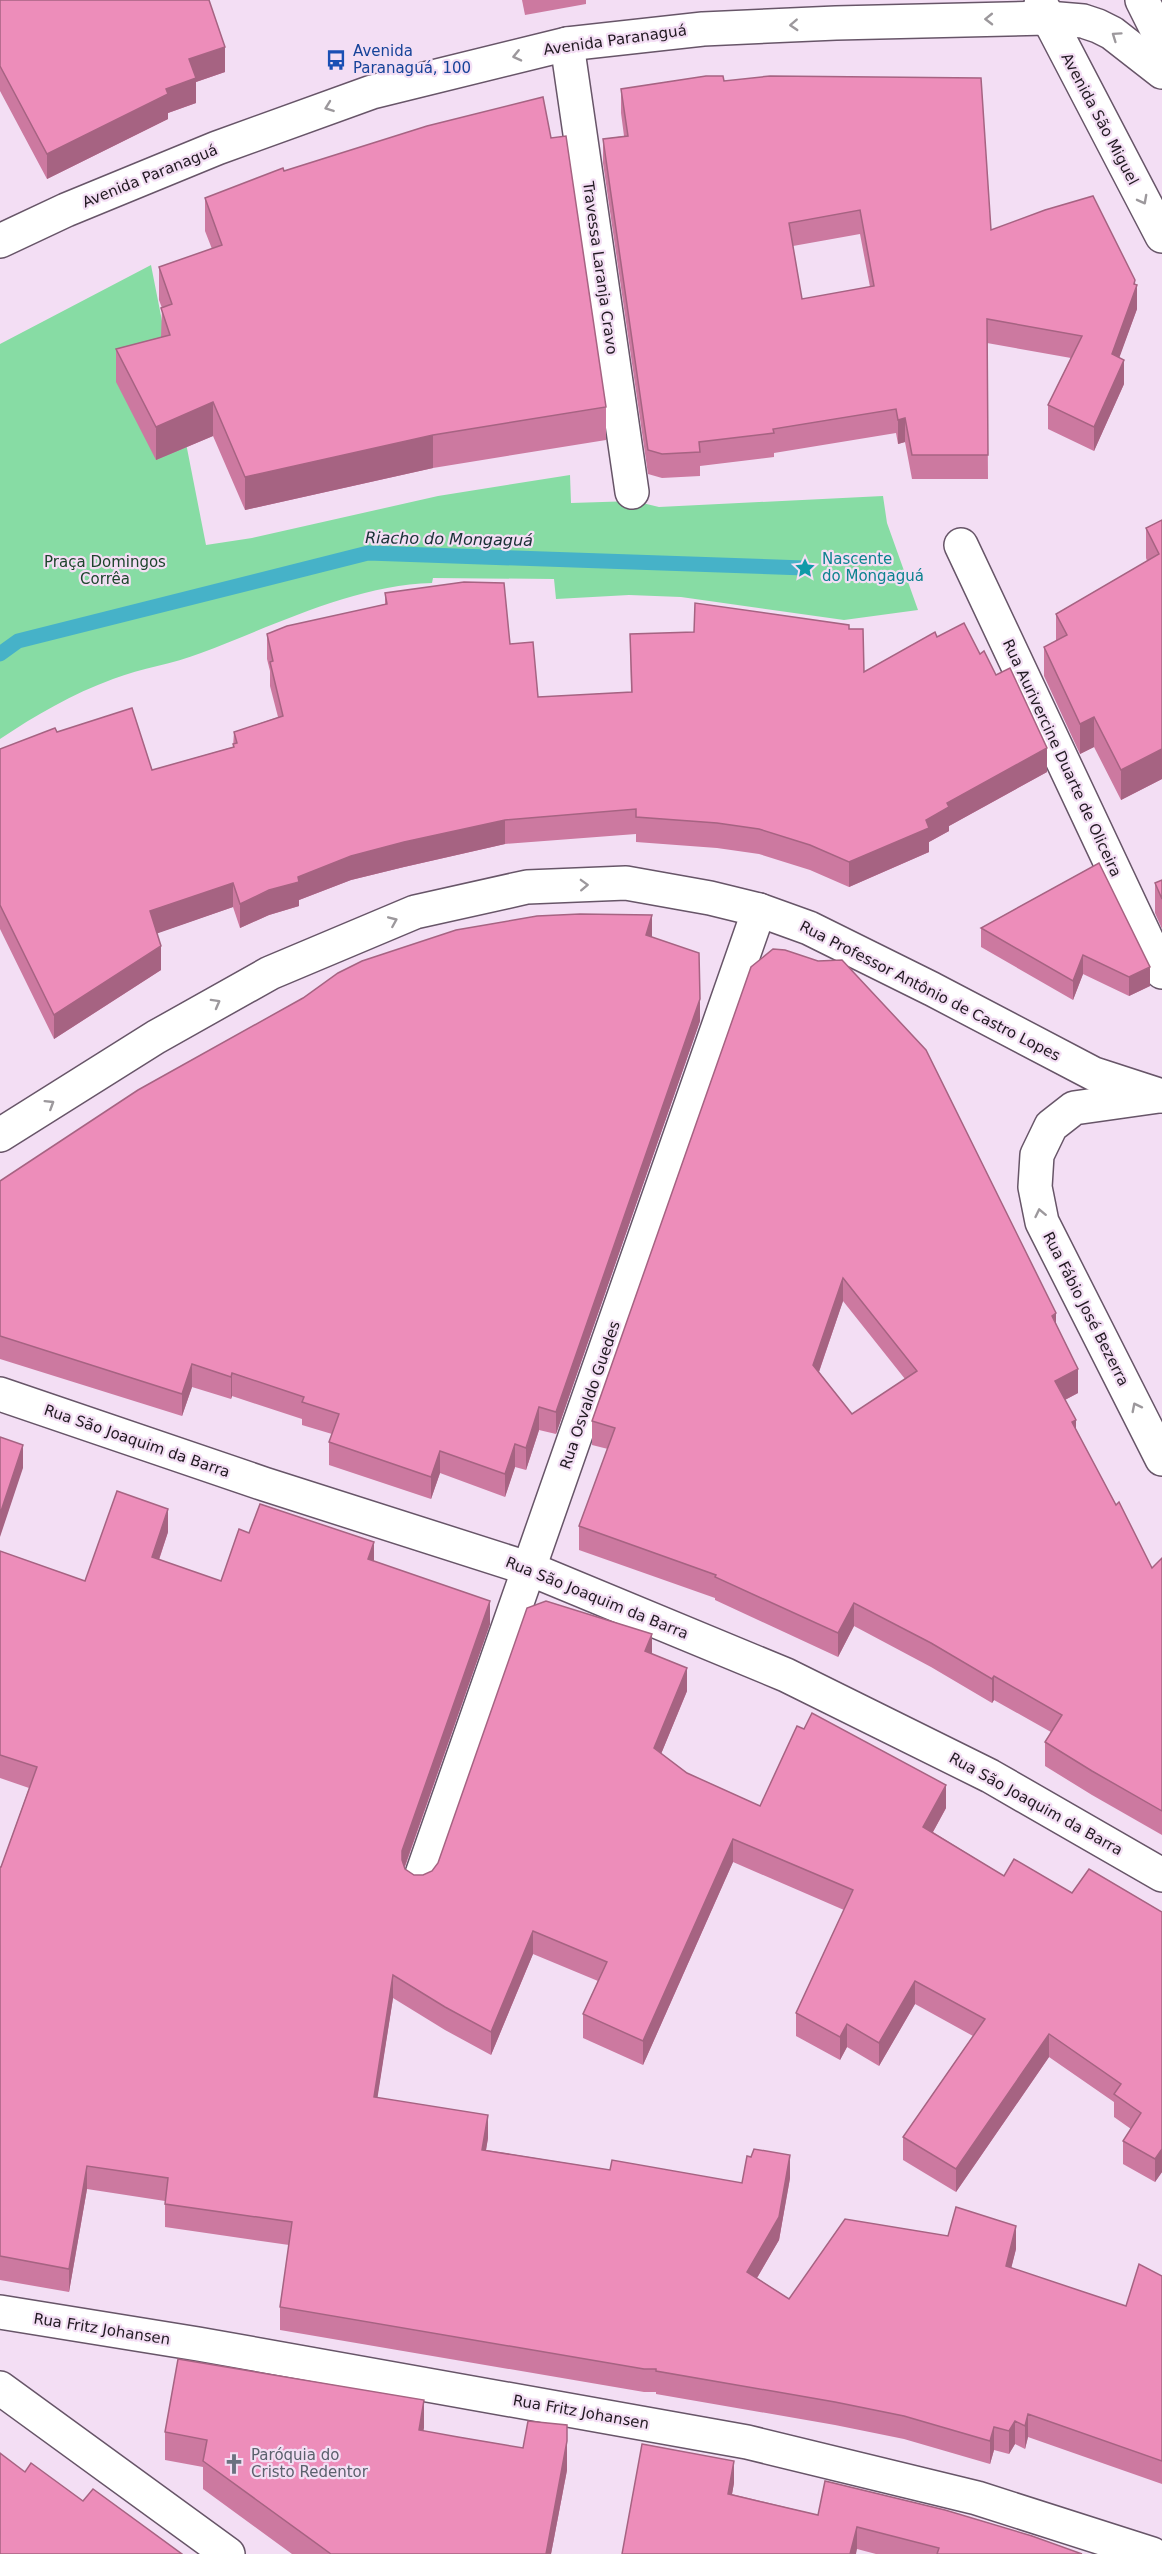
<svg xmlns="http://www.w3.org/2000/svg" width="1162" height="2554" viewBox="0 0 1162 2554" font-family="'DejaVu Sans',sans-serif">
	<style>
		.green { fill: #87dca4 }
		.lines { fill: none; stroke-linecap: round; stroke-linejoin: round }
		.stream { stroke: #46b2c8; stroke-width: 15 }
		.minor-casing { stroke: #675568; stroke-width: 36 }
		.major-casing { stroke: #675568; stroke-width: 36 }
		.minor { stroke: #fff; stroke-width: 33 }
		.major { stroke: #fff; stroke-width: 33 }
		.wall { fill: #cc79a0; fill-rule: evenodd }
		.shaded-wall { fill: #a66382 }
		.building { fill: #ed8dba; stroke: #a66382; stroke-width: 1.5; fill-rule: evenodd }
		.oneway { stroke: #9c989c }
		.labels { text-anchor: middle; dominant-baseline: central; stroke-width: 4.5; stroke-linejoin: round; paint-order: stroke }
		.street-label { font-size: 15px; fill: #221a22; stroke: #f3def4 }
		.transit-label { font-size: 15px; fill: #164399; stroke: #f3def4; text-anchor: start }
		.culture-label { font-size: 15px; fill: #0d838f; stroke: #f3def4; text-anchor: start }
		.park-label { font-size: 15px; fill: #1d452c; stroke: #f3def4 }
		.worship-label { font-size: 15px; fill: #5b616d; stroke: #f3def4; text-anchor: start }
		.water-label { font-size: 16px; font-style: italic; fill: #183035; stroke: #f3def4 }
	</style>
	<rect width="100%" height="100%" fill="#f3def4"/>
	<path class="green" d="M151,265L206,545L252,538L438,496L570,475L571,503L634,501L659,507L883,496L887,523L918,610L844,620L681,597L629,595L556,599L554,579L433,578L432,583C354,585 273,626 201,653C173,664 142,668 113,679C72,694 36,715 0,739V344Z"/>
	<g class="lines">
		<polyline class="stream" points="0,654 18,641 368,553 805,568"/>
		<g class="minor-casing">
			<g id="minor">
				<polyline points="567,44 632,492"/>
				<polyline points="961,545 1162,972"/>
				<polyline points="1159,1096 1074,1108 1051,1126 1037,1155 1035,1187 1042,1222 1162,1459"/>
				<polyline points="0,1394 264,1484 530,1569 786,1675 990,1776 1162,1875"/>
				<polyline points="420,1880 759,910"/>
				<polyline points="0,2312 198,2344 747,2442 977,2498 1152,2554"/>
				<polyline points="0,2388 228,2554"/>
			</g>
		</g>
		<g class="major-casing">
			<g id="major">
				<polyline points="1142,0 1162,40"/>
				<polyline points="1041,4 1162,236"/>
				<polyline points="0,241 66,210 217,148 372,92 567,44 703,29 836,23 1047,18 1083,21 1098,26 1112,33 1162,72"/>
				<polyline points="0,1135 156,1037 270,973 415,912 527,887 626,883 710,898 759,910 809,928 932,989 1094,1074 1162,1096"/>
			</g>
		</g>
		<use href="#minor" class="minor"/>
		<use href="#major" class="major"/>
	</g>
	<g class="wall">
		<polygon points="0,0 225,72 196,82 196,103 168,113 168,119 47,179 0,91"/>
		<polygon points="522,0 586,0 586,4 525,15"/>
		<path d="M724,81L991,230L1135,284L1137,309L1119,357L1124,384L1094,451L1048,429V405L1071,358L987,343L988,479H912L905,442L898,444L896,433L774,453V457L700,466V476L662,478L648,474L603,163V139L624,136L621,113V89ZM860,234L870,287L802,299L793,246Z"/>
		<polygon points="551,138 606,407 606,440 433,468 245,510 213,436 156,460 116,382 116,349 161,337 162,308 159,300 159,267 212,249 205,231 205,198 284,171"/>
		<polygon points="1162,520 1162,779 1121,800 1094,747 1080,754 1044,676 1044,647 1056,641 1056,614 1147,561 1146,558 1146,528"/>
		<polygon points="385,593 510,644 538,697 631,692 630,634 849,629 864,672 937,637 980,654 996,675 1047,772 949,826 949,831 929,842 929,852 849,887 810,870 759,854 717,848 636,842 636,834 505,844 404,867 351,880 299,900 299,906 269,915 240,928 233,907 157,933 161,970 54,1039 0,929 0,749 57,732 152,770 233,747 234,732 278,717 270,686 270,671 267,659 267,634 385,604"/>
		<polygon points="1099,863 1150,986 1129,996 1083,974 1073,1000 981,947 981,928"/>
		<polygon points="1162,880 1162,929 1155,913 1155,883"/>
		<polygon points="652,937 700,1021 556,1434 539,1430 526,1470 515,1467 505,1497 440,1473 431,1499 329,1465 329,1442 332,1434 302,1425 302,1419 232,1396 231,1399 192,1387 182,1416 0,1359 0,1181"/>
		<path d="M751,967L1056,1323L1078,1393L1065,1400L1076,1430L1116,1505L1152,1568L1162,1558V1835L1092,1795L1045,1766V1742L1051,1732L994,1700L992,1703L931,1667L854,1626L838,1657L715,1600V1598L579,1550V1526L608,1449L592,1445V1421ZM843,1301L905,1379L852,1414L819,1372Z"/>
		<polygon points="168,1532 159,1560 221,1581 249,1533 374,1561 490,1624 405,1867 405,1869 414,1875 423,1875 432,1871 652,1654 687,1691 661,1754 687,1773 760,1806 946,1808 933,1832 1004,1876 1072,1893 1162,1912 1162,2172 1155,2182 1123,2164 1123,2141 1131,2129 1114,2117 1114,2102 1049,2057 956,2192 903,2160 903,2137 973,2036 915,2004 879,2066 847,2047 840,2060 796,2036 796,2013 844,1910 733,1862 643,2065 583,2038 583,2014 598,1981 533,1954 491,2055 445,2030 393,1998 377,2098 488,2138 486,2150 610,2170 742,2183 790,2178 779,2240 757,2278 789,2299 1016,2249 1011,2268 1126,2306 1162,2276 1162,2484 1028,2437 1025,2449 1015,2444 1009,2454 994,2450 990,2464 904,2439 835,2425 656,2394 656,2392 644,2392 280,2330 280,2307 289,2245 165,2227 165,2201 87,2189 69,2292 0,2280 0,1867 1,1867 29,1788 0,1778 0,1551 85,1581"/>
		<polygon points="423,2431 523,2448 567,2441 567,2470 551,2554 292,2554 203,2489 203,2467 165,2460 165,2432"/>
		<polygon points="734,2483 732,2494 818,2515 1082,2554 876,2554 857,2549 622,2554"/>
	</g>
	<g class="shaded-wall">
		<polygon points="225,47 225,72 196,82 196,103 168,113 168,119 47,179 47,154 166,89 189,59"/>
		<polygon points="1135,280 1135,288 1137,285 1137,309 1112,378 1112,354"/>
		<polygon points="1124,360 1124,384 1094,451 1094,427"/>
		<polygon points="213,402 213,436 156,460 156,427"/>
		<polygon points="905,418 905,442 898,444 898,420"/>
		<polygon points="433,435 433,468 245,510 245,477"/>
		<polygon points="1094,717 1094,747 1080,754 1080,724"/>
		<polygon points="1047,748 1047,772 949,826 949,831 929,842 929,852 849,887 849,862 926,820 947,803"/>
		<polygon points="1162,749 1162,779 1121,800 1121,770"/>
		<polygon points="505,820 505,844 404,867 351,880 299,900 299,906 269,915 240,928 240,904 298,877 351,856 404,842"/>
		<polygon points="233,883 233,907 150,936 150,911"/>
		<polygon points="652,915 652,938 646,935"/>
		<polygon points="161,946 161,970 54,1039 54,1015"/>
		<polygon points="1083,955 1083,974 1073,1000 1073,981"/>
		<polygon points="1150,967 1150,986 1129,996 1129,977"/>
		<polygon points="700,999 700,1021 556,1434 556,1412"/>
		<polygon points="843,1278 843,1301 813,1389 813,1365"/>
		<polygon points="1056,1313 1056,1337 1052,1316"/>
		<polygon points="192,1364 192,1387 182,1416 182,1394"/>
		<polygon points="1078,1369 1078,1393 1055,1405 1055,1381"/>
		<polygon points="232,1373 232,1396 231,1399 231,1377"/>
		<polygon points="539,1407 539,1430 526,1470 526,1448"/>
		<polygon points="1076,1420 1076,1444 1072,1422"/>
		<polygon points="515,1444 515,1467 505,1497 505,1474"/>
		<polygon points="23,1445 23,1468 0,1537 0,1514"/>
		<polygon points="440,1451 440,1473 431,1499 431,1477"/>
		<polygon points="168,1509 168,1532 152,1580 152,1557"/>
		<polygon points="374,1542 374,1565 368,1559"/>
		<polygon points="490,1601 490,1624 402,1874 402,1851"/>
		<polygon points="854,1603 854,1626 838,1657 838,1633"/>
		<polygon points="652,1634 652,1657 645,1651"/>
		<polygon points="687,1668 687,1691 654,1771 654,1748"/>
		<polygon points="994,1676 994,1700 992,1703 992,1679"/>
		<polygon points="946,1785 946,1808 923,1850 923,1827"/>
		<polygon points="733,1839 733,1862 643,2065 643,2041"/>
		<polygon points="533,1931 533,1954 491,2055 491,2032"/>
		<polygon points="393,1975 393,1998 374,2120 374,2097"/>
		<polygon points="915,1981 915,2004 879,2066 879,2043"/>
		<polygon points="847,2024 847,2047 840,2060 840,2037"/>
		<polygon points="1049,2034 1049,2057 956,2192 956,2169"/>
		<polygon points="488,2115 488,2138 482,2173 482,2150"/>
		<polygon points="1162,2149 1162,2172 1155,2182 1155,2159"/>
		<polygon points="790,2155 790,2178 779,2240 747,2295 747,2272"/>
		<polygon points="87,2166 87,2189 69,2292 69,2269"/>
		<polygon points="1016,2226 1016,2249 1006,2289 1006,2266"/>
		<polygon points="424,2400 424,2428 419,2458 419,2430"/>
		<polygon points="1028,2414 1028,2437 1025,2449 1025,2426"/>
		<polygon points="1015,2421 1015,2444 1009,2454 1009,2431"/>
		<polygon points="994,2427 994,2450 990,2464 990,2441"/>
		<polygon points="567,2441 567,2470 551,2554 546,2554"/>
		<polygon points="734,2461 734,2483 728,2516 728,2494"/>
		<polygon points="857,2527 857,2549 856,2554 850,2554"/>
	</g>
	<g class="building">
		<polygon points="0,0 209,0 225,47 189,59 196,78 166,89 168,94 47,154 0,66"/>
		<path d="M706,76H723L724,81L770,76L981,78L991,230L1045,210L1093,196L1135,280L1134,284L1137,285L1112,354L1124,360L1094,427L1048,405L1082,336L987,319L988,455H912L905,418L898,420L896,409L773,429L774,433L699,442L700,452L662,454L648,450L603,139L628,136L621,89ZM860,210L874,286L802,299L789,223Z"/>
		<polygon points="543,97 551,138 566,136 606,407 433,435 245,477 213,402 156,427 116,349 170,335 161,308 172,304 159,267 222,245 205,198 283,168 284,171 427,126"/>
		<polygon points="1162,520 1162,749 1121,770 1094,717 1080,724 1044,647 1067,635 1056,614 1159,554 1146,528"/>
		<polygon points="464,582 504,583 510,644 533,642 538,697 632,692 630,634 694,632 695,603 849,625 849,629 863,629 864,672 935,632 937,637 964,623 980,654 984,651 996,675 1010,668 1047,748 947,803 949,807 926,820 929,828 849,862 810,845 759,829 717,823 636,817 636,809 505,820 404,842 351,856 298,877 299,882 269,890 240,904 233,883 150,911 161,946 54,1015 0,905 0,749 55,728 57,732 132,708 152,770 234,747 233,744 237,743 234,732 283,716 270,662 273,661 267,634 287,626 387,604 385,593"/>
		<polygon points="1099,863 1150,967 1129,977 1083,955 1073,981 981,928"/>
		<polygon points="1162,880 1162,899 1155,883"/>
		<polygon points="580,914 652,915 646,935 699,953 700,999 556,1412 539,1407 526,1448 515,1444 505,1474 440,1451 431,1477 329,1442 339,1414 302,1402 304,1397 232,1373 231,1377 192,1364 182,1394 0,1336 0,1181 138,1090 303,998 338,973 362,961 456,930 537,916"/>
		<path d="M773,949L785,950L818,961L842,960L926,1050L1056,1313L1052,1316L1078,1369L1055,1381L1076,1420L1072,1422L1116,1505L1119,1502L1152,1568L1162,1558V1811L1092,1771L1045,1742L1062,1715L994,1676L992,1679L931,1643L854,1603L838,1633L715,1577L716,1575L579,1526L615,1428L592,1421L751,967ZM843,1278L917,1371L852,1414L813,1365Z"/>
		<polygon points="0,1437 23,1445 0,1514"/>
		<polygon points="117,1491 168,1509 152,1557 221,1581 239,1529 249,1533 260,1504 374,1542 368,1559 490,1601 402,1851 402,1860 405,1869 414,1875 423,1875 432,1871 438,1863 527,1608 546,1601 652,1634 645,1651 687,1668 654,1748 687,1773 760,1806 797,1726 804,1729 812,1713 946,1785 923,1827 1004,1876 1014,1859 1072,1893 1089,1869 1162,1912 1162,2149 1155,2159 1123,2141 1141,2113 1114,2094 1121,2084 1049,2034 956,2169 903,2137 985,2019 915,1981 879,2043 847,2024 840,2037 796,2013 853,1890 733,1839 643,2041 583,2014 607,1962 533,1931 491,2032 445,2007 393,1975 374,2097 488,2115 482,2150 610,2170 612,2160 742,2183 747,2156 751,2157 754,2149 790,2155 779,2217 747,2272 789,2299 845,2219 948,2236 956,2207 1016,2226 1006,2266 1126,2306 1139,2264 1162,2276 1162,2461 1028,2414 1025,2426 1015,2421 1009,2431 994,2427 990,2441 904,2416 835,2402 656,2371 656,2369 644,2369 280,2307 292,2222 165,2204 168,2178 87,2166 69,2269 0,2256 0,1867 1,1867 37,1767 0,1755 0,1551 85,1581"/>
		<polygon points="178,2359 424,2400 419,2430 458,2437 523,2448 528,2421 567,2425 567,2441 546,2554 331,2554 203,2461 207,2440 165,2432"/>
		<polygon points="642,2444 734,2461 728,2494 818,2515 825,2481 945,2510 1032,2536 1082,2554 937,2554 939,2548 857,2527 850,2554 622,2554"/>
		<polygon points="0,2453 25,2472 31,2463 83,2501 93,2489 182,2554 0,2554"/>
	</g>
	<defs><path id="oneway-chevron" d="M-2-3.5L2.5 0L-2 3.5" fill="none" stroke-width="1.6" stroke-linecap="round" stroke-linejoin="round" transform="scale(1.5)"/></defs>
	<g class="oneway">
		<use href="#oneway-chevron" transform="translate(989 19) rotate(179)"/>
		<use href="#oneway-chevron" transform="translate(794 25) rotate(177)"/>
		<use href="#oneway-chevron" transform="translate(1116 36) rotate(-145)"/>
		<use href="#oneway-chevron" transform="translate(517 56) rotate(167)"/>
		<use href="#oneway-chevron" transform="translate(329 107) rotate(160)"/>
		<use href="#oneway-chevron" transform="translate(1143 200) rotate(62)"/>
		<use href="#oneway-chevron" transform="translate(584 885) rotate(-2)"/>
		<use href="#oneway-chevron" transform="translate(393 921) rotate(-23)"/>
		<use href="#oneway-chevron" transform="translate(216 1003) rotate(-29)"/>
		<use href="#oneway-chevron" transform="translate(50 1104) rotate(-32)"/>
		<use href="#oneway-chevron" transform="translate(1040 1213) rotate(-102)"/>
		<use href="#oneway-chevron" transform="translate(1136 1407) rotate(-117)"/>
	</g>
	<defs>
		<g id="bus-bare" transform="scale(1.62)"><path d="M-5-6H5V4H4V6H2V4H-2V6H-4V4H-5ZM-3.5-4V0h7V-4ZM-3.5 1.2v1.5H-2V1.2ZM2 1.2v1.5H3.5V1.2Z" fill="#1a4fb4" stroke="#f3def4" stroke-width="2.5" paint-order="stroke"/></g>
		<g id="sight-bare" transform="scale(1.62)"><path d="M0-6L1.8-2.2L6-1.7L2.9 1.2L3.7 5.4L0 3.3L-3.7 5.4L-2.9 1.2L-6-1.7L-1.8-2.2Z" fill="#0f9aa8" stroke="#f3def4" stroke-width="2.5" paint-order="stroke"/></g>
		<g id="church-bare" transform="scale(1.62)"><path d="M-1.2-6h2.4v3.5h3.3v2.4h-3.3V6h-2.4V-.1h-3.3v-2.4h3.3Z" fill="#6b7280" stroke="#f3def4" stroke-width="2.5" paint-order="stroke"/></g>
	</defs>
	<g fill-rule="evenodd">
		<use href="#bus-bare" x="336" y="60"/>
		<use href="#sight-bare" x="805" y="568"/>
		<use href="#church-bare" x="234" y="2464"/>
	</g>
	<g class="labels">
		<g class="street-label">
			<text transform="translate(615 40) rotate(-8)">Avenida Paranaguá</text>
			<text transform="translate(1100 119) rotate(62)">Avenida São Miguel</text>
			<text transform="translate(150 176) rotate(-22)">Avenida Paranaguá</text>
			<text transform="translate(600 268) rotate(82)">Travessa Laranja Cravo</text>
			<text transform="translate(1062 758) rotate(65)">Rua Aurivercine Duarte de Oliceira</text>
			<text transform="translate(930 991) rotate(27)">Rua Professor Antônio de Castro Lopes</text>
			<text transform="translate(1086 1309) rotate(63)">Rua Fábio José Bezerra</text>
			<text transform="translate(590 1395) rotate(-71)">Rua Osvaldo Guedes</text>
			<text transform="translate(137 1441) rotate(19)">Rua São Joaquim da Barra</text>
			<text transform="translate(597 1598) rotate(22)">Rua São Joaquim da Barra</text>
			<text transform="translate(1036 1804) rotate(29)">Rua São Joaquim da Barra</text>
			<text transform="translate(102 2329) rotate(9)">Rua Fritz Johansen</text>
			<text transform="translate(581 2412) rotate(10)">Rua Fritz Johansen</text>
		</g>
		<g class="transit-label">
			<text x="353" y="51">Avenida<tspan x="353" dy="17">Paranaguá, 100</tspan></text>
		</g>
		<g class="culture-label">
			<text x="822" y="559">Nascente<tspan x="822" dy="17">do Mongaguá</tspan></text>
		</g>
		<g class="park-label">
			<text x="105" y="562">Praça Domingos<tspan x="105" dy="17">Corrêa</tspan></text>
		</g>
		<g class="worship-label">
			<text x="251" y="2455">Paróquia do<tspan x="251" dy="17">Cristo Redentor</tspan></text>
		</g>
		<g class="water-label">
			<text transform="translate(449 539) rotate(1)">Riacho do Mongaguá</text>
		</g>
	</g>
</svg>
